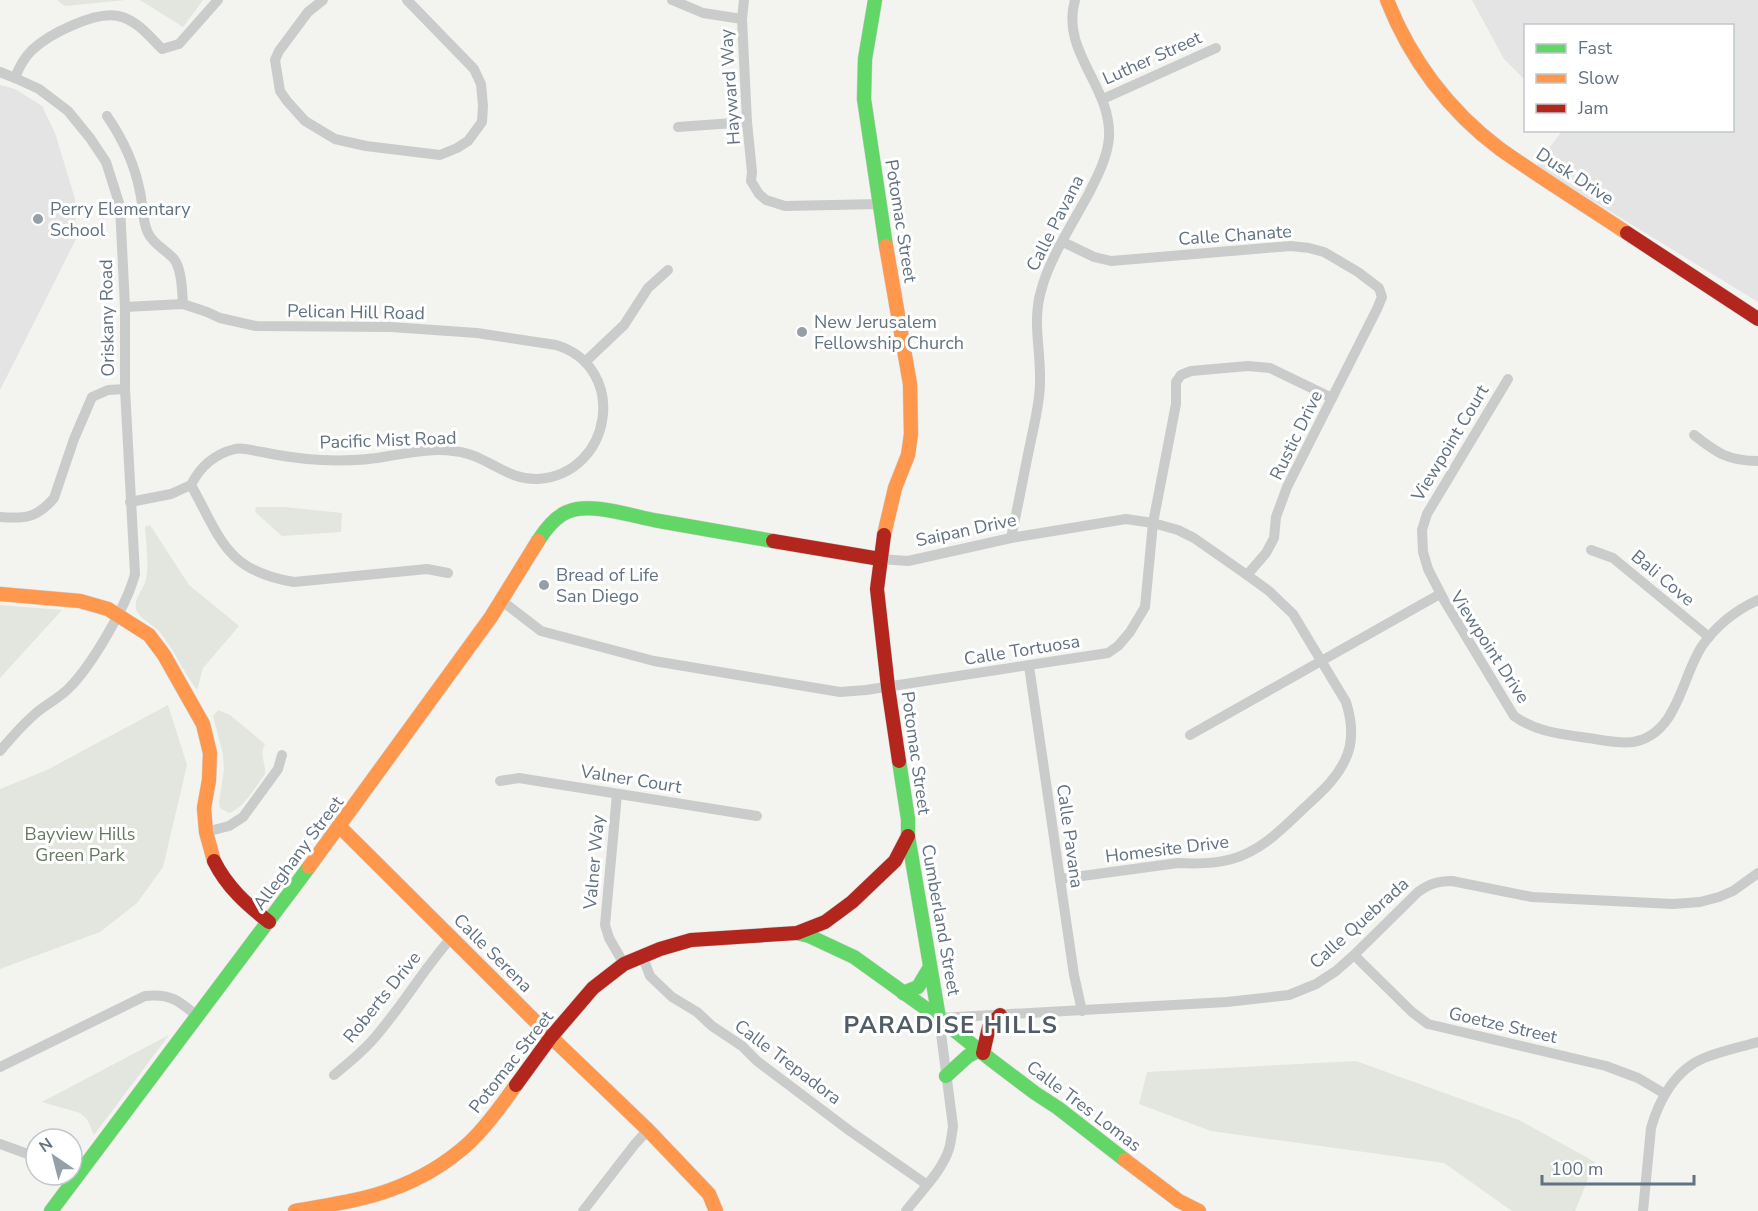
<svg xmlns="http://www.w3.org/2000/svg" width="1758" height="1211" viewBox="0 0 1758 1211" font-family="'Nunito Sans',sans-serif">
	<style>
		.built { fill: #e3e4e3 }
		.green { fill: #e2e6de }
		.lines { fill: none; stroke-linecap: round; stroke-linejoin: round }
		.fast-casing { stroke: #cfd1d0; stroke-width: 15 }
		.slow-casing { stroke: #cfd1d0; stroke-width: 15 }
		.jam-casing { stroke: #cfd1d0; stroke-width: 15 }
		.street { stroke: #cacccc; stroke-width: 10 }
		.fast { stroke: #63d668; stroke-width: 14 }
		.slow { stroke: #ff974d; stroke-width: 14 }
		.jam { stroke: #b3261e; stroke-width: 14 }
		.poi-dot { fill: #959fa8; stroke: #fff; stroke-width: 2 }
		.labels { text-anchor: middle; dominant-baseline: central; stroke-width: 6; stroke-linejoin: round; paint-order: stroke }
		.street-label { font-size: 18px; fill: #627281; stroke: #fff }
		.poi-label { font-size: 18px; fill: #627281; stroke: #fff; text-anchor: start }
		.park-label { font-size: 18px; fill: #657861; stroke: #fff }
		.district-label { font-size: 24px; font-weight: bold; letter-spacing: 1.5px; fill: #505c66; stroke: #fff }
	</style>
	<rect width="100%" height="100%" fill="#f3f3f0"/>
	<g class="built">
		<polygon points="1472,0 1758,0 1758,302 1536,166 1562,131 1732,130 1732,26 1526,26 1525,80 1504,59"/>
		<polygon points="0,85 15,89 42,106 55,133 75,199 76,239 0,390"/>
	</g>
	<g class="green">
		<polygon points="57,0 126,0 65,6"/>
		<polygon points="140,0 203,0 183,27"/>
		<polygon points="256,507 284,507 342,513 341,532 282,536 255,512"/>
		<path d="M150,525L189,585L239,626L203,668L197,690C183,671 174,649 159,631C153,625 138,617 136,609C134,599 142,591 145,583C150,566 146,544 145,527Z"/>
		<polygon points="0,605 62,610 0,678"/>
		<polygon points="168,705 187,765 163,867 137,903 100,932 0,969 0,789 47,770"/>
		<path d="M218,710L230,715L265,744C259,755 266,763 265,774C256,786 244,808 229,813L220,808L219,803L224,770L223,754L213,716Z"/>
		<polygon points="169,1035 94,1135 87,1119 80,1113 42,1102"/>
		<polygon points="1356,1061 1519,1120 1595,1162 1575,1211 1512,1211 1444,1163 1211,1131 1139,1104 1147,1072"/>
	</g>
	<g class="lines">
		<g class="fast-casing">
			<g id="fast">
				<polyline points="875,0 865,59 864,99 886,246"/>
				<path d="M538,541C545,530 555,517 567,512C591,501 634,517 659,521C697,528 735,534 773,541"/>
				<polyline points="899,761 908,819 908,836 939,1018"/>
				<polyline points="797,933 809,936 854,957 939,1018 990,1059 1035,1093 1058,1108 1125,1160"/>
				<polyline points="903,993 918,987 930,967"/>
				<polyline points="946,1076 968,1056 980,1050"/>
				<polyline points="51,1211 309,867"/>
			</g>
		</g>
		<g class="slow-casing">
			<g id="slow">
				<path d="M1387,0C1410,59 1449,111 1500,149C1541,178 1585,205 1627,233"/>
				<polyline points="884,535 895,488 908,455 911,434 910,384 886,246"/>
				<polyline points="0,594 80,601 108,609 149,635 164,655 203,724 210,753 209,780 204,808 206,832 214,861"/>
				<polyline points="340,827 551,1037 648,1130 709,1194 716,1211"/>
				<polyline points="309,867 491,617 538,541"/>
				<polyline points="1125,1160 1179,1201 1199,1211"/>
				<path d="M295,1211C327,1205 360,1201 390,1190C418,1180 447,1163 469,1143C487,1126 502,1105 516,1085"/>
			</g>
		</g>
		<g class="jam-casing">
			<g id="jam">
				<polyline points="1627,233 1758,319"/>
				<polyline points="884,535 877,589 888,687 899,761"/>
				<polyline points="773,541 880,559"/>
				<path d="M214,861C227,887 246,904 269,922"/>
				<polyline points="983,1053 989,1027 1000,1015"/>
				<polyline points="516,1085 551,1037 593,988 624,964 660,949 691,940 797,933 825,922 852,902 895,861 908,836"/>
			</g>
		</g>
		<g class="street">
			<polyline points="323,0 308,12 279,51 275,60 280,91 287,101 305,121 335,139 366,146 440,155 457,148 468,141 482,122 483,106 481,84 474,69 407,0"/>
			<polyline points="672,0 703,13 742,19"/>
			<polyline points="744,0 742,19 747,122 752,172 751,181 759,194 766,200 785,206 879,204"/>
			<path d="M0,72L15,78L39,89L68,111L90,138L106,162L120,206L125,307V389L135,574C127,605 91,667 68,689C58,699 45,705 35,714C22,725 11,738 0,751"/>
			<path d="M15,78C19,67 24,58 32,50C49,34 95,11 118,16C137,20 149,36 162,49L179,44L218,0"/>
			<polyline points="1103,99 1216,48"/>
			<path d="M107,116C122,138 135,165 140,192C143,204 142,221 148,233C153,244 166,250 174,259C182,270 182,291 183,304"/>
			<polyline points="678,127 747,122"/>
			<polyline points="1063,242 1094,257 1111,261 1291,246 1309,248 1324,252 1358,272 1379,288 1382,297 1377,309 1287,487 1276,517 1274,538 1266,553 1247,575"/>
			<path d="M125,307L183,304L207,312L220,318L256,326L391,327L477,333L556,345C629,367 613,474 538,479C516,480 502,469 483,460C474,455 463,452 453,451C432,448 409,453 389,456C368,460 342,461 321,460C301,459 281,456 262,452C252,451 245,447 235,449C214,454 200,467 191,485L171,494L130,502"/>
			<polyline points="585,362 624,325 648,288 668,270"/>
			<path d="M1508,379L1427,514L1422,530L1423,552L1428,569L1444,600L1514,716C1536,732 1561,734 1588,738C1602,740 1618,744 1633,742C1678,734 1681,678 1702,646C1716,626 1736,610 1758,600"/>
			<path d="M1694,435C1717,453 1728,461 1758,461"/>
			<path d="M191,485C221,539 226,571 294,582L427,569L448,573"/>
			<path d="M0,517C25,519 37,518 54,498L74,439L92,397L108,390L125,389"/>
			<path d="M1011,538C1018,506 1024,473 1031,440C1035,421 1040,401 1040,382C1041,350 1032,322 1041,291C1049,259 1073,223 1089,193C1098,175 1107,158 1109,138C1112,86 1060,52 1075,0"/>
			<polyline points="1591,550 1613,558 1709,637"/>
			<path d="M880,559L908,561L1011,538L1126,519L1153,523L1178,530L1194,538L1247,575L1269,591L1293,614L1346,702C1352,721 1354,742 1345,760C1336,780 1319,794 1303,809C1282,829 1261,851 1232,859C1215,864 1196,864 1178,863L1060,879"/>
			<polyline points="502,601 541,631 654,661 840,692 866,690 1108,653 1118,646 1130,632 1145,607 1153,523 1176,404 1176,382 1181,375 1191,371 1248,366 1270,368 1332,398"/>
			<polyline points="1029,666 1074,975 1082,1011"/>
			<polyline points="1190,735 1440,594"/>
			<polyline points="500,781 519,778 757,816"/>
			<polyline points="617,794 605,925 609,938 624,964"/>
			<polyline points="206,832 229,826 243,817 278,769 282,755"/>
			<polyline points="642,955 650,976 672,997 697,1012 712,1026 742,1046 757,1061 850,1131 926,1184"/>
			<polyline points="1354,955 1412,1012 1428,1024 1606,1066 1638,1078 1665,1094"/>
			<path d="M0,1067L145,996C170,993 180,1001 198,1017"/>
			<path d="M334,1075C351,1061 368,1047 381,1030C406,1000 426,966 452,937"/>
			<polyline points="0,1144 36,1157"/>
			<polyline points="583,1211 635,1144 648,1130"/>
			<path d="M906,1211C920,1192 941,1173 949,1149C951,1142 952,1134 953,1126L939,1018L1227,1002L1289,995L1316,984L1336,971L1354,955L1418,892C1429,884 1438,881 1452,881L1532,897L1673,904L1700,902L1719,897L1733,891L1758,873"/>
			<path d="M1643,1211L1651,1128C1659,1100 1675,1070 1704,1058C1721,1051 1740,1047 1758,1042"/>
		</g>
		<use href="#fast" class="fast"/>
		<use href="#slow" class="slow"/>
		<use href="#jam" class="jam"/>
	</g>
	<g class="poi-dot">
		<circle cx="38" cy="219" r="6"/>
		<circle cx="802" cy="332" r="6"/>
		<circle cx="544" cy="585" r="6"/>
	</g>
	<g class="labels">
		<g class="street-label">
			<text transform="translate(1152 58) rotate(-24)">Luther Street</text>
			<text transform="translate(730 87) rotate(-94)">Hayward Way</text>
			<text transform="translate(1575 176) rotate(33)">Dusk Drive</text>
			<text transform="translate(901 221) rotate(81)">Potomac Street</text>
			<text transform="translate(1055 223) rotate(-63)">Calle Pavana</text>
			<text transform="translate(1235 235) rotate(-4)">Calle Chanate</text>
			<text transform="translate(356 312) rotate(1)">Pelican Hill Road</text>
			<text transform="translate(107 318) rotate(-91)">Oriskany Road</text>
			<text transform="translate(1296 435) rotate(-64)">Rustic Drive</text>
			<text transform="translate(388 440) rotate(-2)">Pacific Mist Road</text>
			<text transform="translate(1450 443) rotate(-59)">Viewpoint Court</text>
			<text transform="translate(966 530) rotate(-12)">Saipan Drive</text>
			<text transform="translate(1663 578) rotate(40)">Bali Cove</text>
			<text transform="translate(1490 647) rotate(57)">Viewpoint Drive</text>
			<text transform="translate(1022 650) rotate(-9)">Calle Tortuosa</text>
			<text transform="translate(916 753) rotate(82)">Potomac Street</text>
			<text transform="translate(631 779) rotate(9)">Valner Court</text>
			<text transform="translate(1070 836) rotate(82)">Calle Pavana</text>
			<text transform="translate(1167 849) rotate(-7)">Homesite Drive</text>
			<text transform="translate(298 853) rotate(-53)">Alleghany Street</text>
			<text transform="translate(594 862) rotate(-85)">Valner Way</text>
			<text transform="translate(941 920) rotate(80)">Cumberland Street</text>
			<text transform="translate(1359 923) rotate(-42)">Calle Quebrada</text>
			<text transform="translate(493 953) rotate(45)">Calle Serena</text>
			<text transform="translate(382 997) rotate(-51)">Roberts Drive</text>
			<text transform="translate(1503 1025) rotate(13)">Goetze Street</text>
			<text transform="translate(511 1062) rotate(-52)">Potomac Street</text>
			<text transform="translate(788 1062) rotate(37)">Calle Trepadora</text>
			<text transform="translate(1084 1106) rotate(37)">Calle Tres Lomas</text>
		</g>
		<g class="poi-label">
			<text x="50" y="209">Perry Elementary<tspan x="50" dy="21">School</tspan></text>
			<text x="814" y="322">New Jerusalem<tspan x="814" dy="21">Fellowship Church</tspan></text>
			<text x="556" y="575">Bread of Life<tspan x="556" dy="21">San Diego</tspan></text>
		</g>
		<g class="park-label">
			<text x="80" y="834">Bayview Hills<tspan x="80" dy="21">Green Park</tspan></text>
		</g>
		<g class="district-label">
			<text x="951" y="1025">PARADISE HILLS</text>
		</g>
	</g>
	<rect x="1524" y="24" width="210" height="108" fill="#ffffff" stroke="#c0c7cd" stroke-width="1.5"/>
	<rect x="1536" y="44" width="30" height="9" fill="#63d668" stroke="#c0c7cd" stroke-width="1.5"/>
	<text x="1578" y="54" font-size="18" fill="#627281">Fast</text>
	<rect x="1536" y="74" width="30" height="9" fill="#ff974d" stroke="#c0c7cd" stroke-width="1.5"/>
	<text x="1578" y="84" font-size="18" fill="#627281">Slow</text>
	<rect x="1536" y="104" width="30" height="9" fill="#b3261e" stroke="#c0c7cd" stroke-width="1.5"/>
	<text x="1578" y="114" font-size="18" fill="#627281">Jam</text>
	<g transform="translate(54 1157) rotate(325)"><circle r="28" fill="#ffffff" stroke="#c0c7cd" stroke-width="1.5"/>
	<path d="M0-4.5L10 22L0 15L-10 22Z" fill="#959fa8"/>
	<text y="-9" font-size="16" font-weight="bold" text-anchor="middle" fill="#627281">N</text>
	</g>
	<path d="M1542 1175v9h152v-9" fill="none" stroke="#627281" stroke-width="3"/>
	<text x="1551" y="1175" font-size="18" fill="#627281" stroke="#ffffff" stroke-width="4.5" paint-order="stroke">100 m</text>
</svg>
